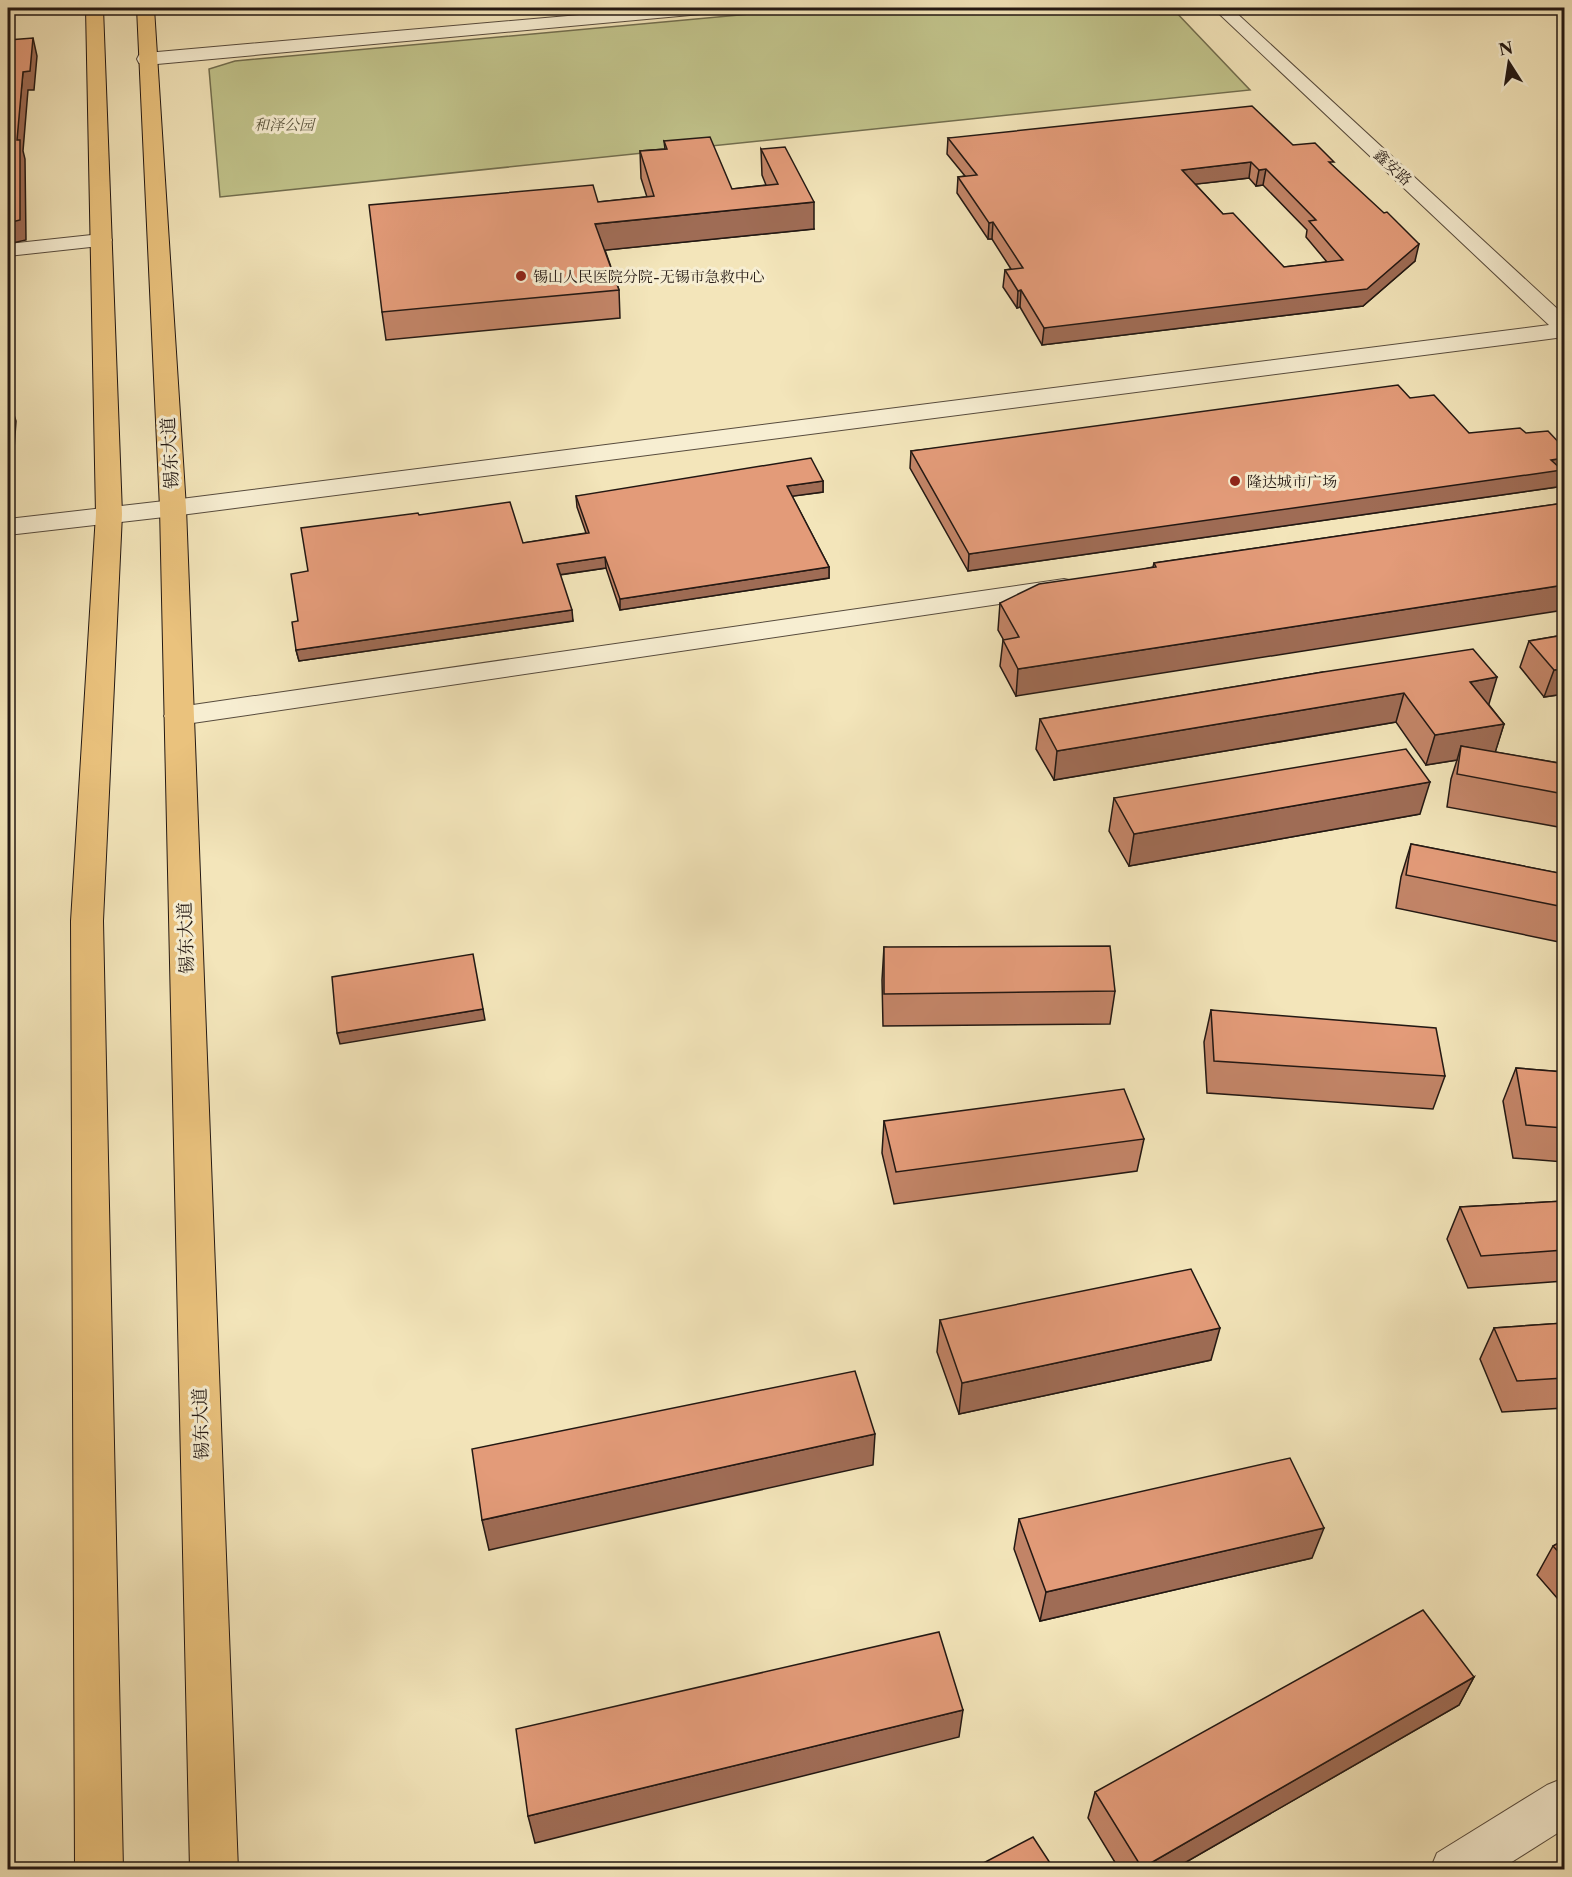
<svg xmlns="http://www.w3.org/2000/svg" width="1572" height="1877" viewBox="0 0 1572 1877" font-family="'Libre Caslon Text','Noto Serif SC',serif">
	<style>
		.green { fill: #c1c38b; stroke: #726e4f; stroke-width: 1.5 }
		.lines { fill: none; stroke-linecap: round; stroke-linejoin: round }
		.minor-casing { stroke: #574b3d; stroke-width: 2 }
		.major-casing { stroke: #231813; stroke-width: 2 }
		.minor { fill: #f7eed2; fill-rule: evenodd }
		.major { fill: #eac27d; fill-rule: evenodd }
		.wall { fill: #c38568; stroke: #231813; stroke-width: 1.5; fill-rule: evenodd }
		.shaded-wall { fill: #9f6c55; stroke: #231813; stroke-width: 1.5 }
		.building { fill: #e39b79; stroke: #231813; stroke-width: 1.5; fill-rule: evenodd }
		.poi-dot { fill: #8f2418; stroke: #f7eed2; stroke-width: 2 }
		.labels { text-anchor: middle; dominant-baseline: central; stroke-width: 6; stroke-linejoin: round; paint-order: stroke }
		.far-park-label { font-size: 15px; font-style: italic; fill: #5a543d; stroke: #f7eed2 }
		.far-street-label { font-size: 15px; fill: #231813; stroke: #f7eed2 }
		.far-poi-label { font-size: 15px; fill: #231813; stroke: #f7eed2; text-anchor: start }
		.street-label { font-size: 18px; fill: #231813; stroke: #f7eed2 }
	</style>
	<rect width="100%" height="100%" fill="#f3e5ba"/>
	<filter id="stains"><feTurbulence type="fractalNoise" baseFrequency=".00333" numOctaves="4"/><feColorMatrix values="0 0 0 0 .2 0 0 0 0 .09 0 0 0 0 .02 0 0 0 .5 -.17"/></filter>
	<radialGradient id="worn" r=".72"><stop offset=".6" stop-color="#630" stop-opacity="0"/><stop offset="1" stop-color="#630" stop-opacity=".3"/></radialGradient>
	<polygon class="green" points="817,8 1172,8 1250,90 220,197 209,69 235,61"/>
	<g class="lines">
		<g class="minor-casing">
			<g id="minor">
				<polygon points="659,8 721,8 718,12 712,13 146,65 139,63 137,59 139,55 146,53"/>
				<polygon points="1213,8 1231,8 1564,315 1564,337 173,516 8,535 8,519 173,500 1549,325"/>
				<polygon points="101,234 109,235 112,240 109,245 8,256 8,244"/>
				<polygon points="1064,579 1074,581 1078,587 1074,593 179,725 169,723 164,716 169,709 179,707"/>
				<polygon points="1564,1778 1564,1829 1499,1870 1430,1870 1437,1853 1547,1785"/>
			</g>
		</g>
		<g class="major-casing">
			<g id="major">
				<polygon points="86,8 103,8 122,514 103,921 123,1870 75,1870 71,921 96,514"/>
				<polygon points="137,8 154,8 186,508 238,1870 190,1870 160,508"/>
			</g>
		</g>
		<use href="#minor" class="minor"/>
		<use href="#major" class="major"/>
	</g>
	<g class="wall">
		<path d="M948,138L1293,145L1333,166L1415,261L1363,306L1042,345L1020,307L1017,308L1003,287L1005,270L1011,269L992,239H988L957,193L958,177L965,176L947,154ZM1249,178L1256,186L1263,185L1307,230L1306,237L1327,262L1284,267L1223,214L1195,184Z"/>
		<polygon points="664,141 732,189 766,185 762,175 761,149 814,229 605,250 619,290 620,318 386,340 382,312 598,202 647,197 641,178 640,151 665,149"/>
		<polygon points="1410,398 1469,433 1561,474 1557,487 968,571 910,468 911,451"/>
		<polygon points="823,481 823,492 792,496 829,567 829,578 620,610 606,568 560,575 573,621 299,661 296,650 298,621 308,571 419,515 523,543 586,533 577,507 576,496"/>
		<polygon points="1564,503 1016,696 1000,666 1003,640 1003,639 998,630 1000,603 1153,567 1154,563"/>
		<polygon points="1564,635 1564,694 1544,697 1520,667 1529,641"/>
		<polygon points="1323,672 1489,705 1504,724 1495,752 1564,764 1564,828 1447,807 1451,779 1457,760 1426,765 1396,722 1054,780 1036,749 1040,719"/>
		<polygon points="1114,798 1420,814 1129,866 1109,831"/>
		<polygon points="1411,844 1564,874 1564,943 1396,908 1401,877"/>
		<polygon points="884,947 1115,991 1110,1024 883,1026 882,980"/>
		<polygon points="1211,1010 1445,1076 1433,1109 1207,1093 1204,1042"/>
		<polygon points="1516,1068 1564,1072 1564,1162 1513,1158 1503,1101"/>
		<polygon points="884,1121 1144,1139 1137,1171 894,1204 882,1153"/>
		<polygon points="1564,1201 1564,1281 1468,1288 1447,1239 1460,1207"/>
		<polygon points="940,1320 1211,1360 959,1414 937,1352"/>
		<polygon points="1564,1323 1564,1408 1502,1412 1480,1359 1494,1328"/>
		<polygon points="1019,1519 1312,1558 1040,1621 1014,1549"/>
		<polygon points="1564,1540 1564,1606 1537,1575 1553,1546"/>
		<polygon points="1474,1677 1459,1705 1174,1869 1119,1869 1088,1818 1095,1792"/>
	</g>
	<g class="shaded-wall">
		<polygon points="33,38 37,56 34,90 28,90 23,151 25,159 26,240 8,244 8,223 23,72"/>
		<polygon points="1251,162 1249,178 1180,186 1182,170"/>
		<polygon points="1266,169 1263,185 1256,186 1259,170"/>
		<polygon points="814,202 814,229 597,251 595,224"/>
		<polygon points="993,222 992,239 988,239 989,223"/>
		<polygon points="1419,244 1415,261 1363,306 1042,345 1044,328"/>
		<polygon points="8,254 9,258 8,291"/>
		<polygon points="1021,290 1020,307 1017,308 1018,291"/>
		<polygon points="8,294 11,305 8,368"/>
		<polygon points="9,400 16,421 12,477 8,477 8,429"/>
		<polygon points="1564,458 1564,473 1561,474 1557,487 968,571 969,554"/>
		<polygon points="823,481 823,492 787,497 787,486"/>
		<polygon points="605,557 606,568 558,575 557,564"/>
		<polygon points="829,567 829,578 620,610 620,599"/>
		<polygon points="1564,585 1564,610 1016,696 1018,669"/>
		<polygon points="572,610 573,621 299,661 296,650"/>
		<polygon points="1564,669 1564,694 1544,697 1554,670"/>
		<polygon points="1497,677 1488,707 1470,682"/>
		<polygon points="1404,693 1396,722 1054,780 1057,751"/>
		<polygon points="1504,724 1495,753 1461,746 1457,760 1426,765 1435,735"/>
		<polygon points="1430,782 1420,814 1129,866 1134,834"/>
		<polygon points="483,1009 485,1020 340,1044 337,1033"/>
		<polygon points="1220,1328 1211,1360 959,1414 962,1383"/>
		<polygon points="875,1434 873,1465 489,1550 482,1520"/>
		<polygon points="1324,1528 1312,1558 1040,1621 1046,1592"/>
		<polygon points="1474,1677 1459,1705 1174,1869 1141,1869 1142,1868"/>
		<polygon points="963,1710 959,1737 535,1843 528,1816"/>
	</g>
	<g class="building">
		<polygon points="33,38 30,71 23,72 17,140 20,140 20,220 8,223 8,40"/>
		<path d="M1252,106L1293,145L1315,143L1334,162H1329L1384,213L1387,212L1419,244L1367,289L1044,328L1021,290L1018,291L1005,270L1023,268L993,222L989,223L958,177L977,175L948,138ZM1251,162L1259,170L1266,169L1316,220L1309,221L1343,260L1284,267L1233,213L1223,214L1182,170Z"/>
		<polygon points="710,137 732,189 778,184 761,149 785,147 814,202 595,224 619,290 382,312 369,205 593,185 598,202 654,196 640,151 667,149 664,141"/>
		<polygon points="1398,385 1410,398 1434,395 1469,433 1520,428 1526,433 1548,431 1564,448 1564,458 1551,460 1562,470 969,554 911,451"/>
		<polygon points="8,400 9,400 8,429"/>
		<polygon points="811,458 823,481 787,486 829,567 620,599 605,557 557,564 572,610 296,650 292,622 298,621 291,574 308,571 301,528 418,513 419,515 510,502 523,543 589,533 576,496"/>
		<polygon points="1564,503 1564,585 1018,669 1003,640 1019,637 1000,603 1039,584 1156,567 1154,563"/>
		<polygon points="1564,635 1564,669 1554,670 1529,641"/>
		<polygon points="1473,649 1497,677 1470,682 1504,724 1435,735 1404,693 1057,751 1040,719 1323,672"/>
		<polygon points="1461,746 1564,764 1564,794 1457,774"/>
		<polygon points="1406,749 1430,782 1134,834 1114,798"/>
		<polygon points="1411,844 1564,874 1564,907 1406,875"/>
		<polygon points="1110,946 1115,991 884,994 884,947"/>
		<polygon points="473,954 483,1009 337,1033 332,977"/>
		<polygon points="1211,1010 1436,1028 1445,1076 1214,1061"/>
		<polygon points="1516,1068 1564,1072 1564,1128 1526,1125"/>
		<polygon points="1124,1089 1144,1139 896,1172 884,1121"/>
		<polygon points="1564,1201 1564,1250 1481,1256 1460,1207"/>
		<polygon points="1191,1269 1220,1328 962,1383 940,1320"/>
		<polygon points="1564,1323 1564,1378 1517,1381 1494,1328"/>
		<polygon points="855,1371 875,1434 482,1520 472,1449"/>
		<polygon points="1290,1458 1324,1528 1046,1592 1019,1519"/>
		<polygon points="1564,1540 1564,1558 1553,1546"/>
		<polygon points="1423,1610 1474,1677 1142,1868 1095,1792"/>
		<polygon points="939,1632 963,1710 528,1816 516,1729"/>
		<polygon points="1033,1837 1054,1869 972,1869"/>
	</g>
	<g class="poi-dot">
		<circle cx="521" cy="276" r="6"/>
		<circle cx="1235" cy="481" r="6"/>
	</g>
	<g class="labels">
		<g class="far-park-label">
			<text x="284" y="124">和泽公园</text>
		</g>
		<g class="far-street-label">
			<text transform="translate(1393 167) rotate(43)">鑫安路</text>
		</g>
		<g class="far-poi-label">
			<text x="533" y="276">锡山人民医院分院-无锡市急救中心</text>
			<text x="1247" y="481">隆达城市广场</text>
		</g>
		<g class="street-label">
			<text transform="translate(170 453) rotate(-93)">锡东大道</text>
			<text transform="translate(186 938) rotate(-92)">锡东大道</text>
			<text transform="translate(201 1424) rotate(-92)">锡东大道</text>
		</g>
	</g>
	<rect width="1572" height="1877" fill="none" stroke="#f3e5ba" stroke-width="30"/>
	<rect x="9" y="9" width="1554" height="1859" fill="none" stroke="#231813" stroke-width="3"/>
	<rect x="15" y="15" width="1542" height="1847" fill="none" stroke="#231813" stroke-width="1.5"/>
	<g transform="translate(1509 63) rotate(348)" stroke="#f7eed2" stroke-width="4.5" paint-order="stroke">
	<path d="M0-4.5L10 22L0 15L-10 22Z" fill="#231813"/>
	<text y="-9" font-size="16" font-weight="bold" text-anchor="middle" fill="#231813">N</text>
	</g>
	<rect width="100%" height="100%" filter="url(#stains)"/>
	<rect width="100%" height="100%" fill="url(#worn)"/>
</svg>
